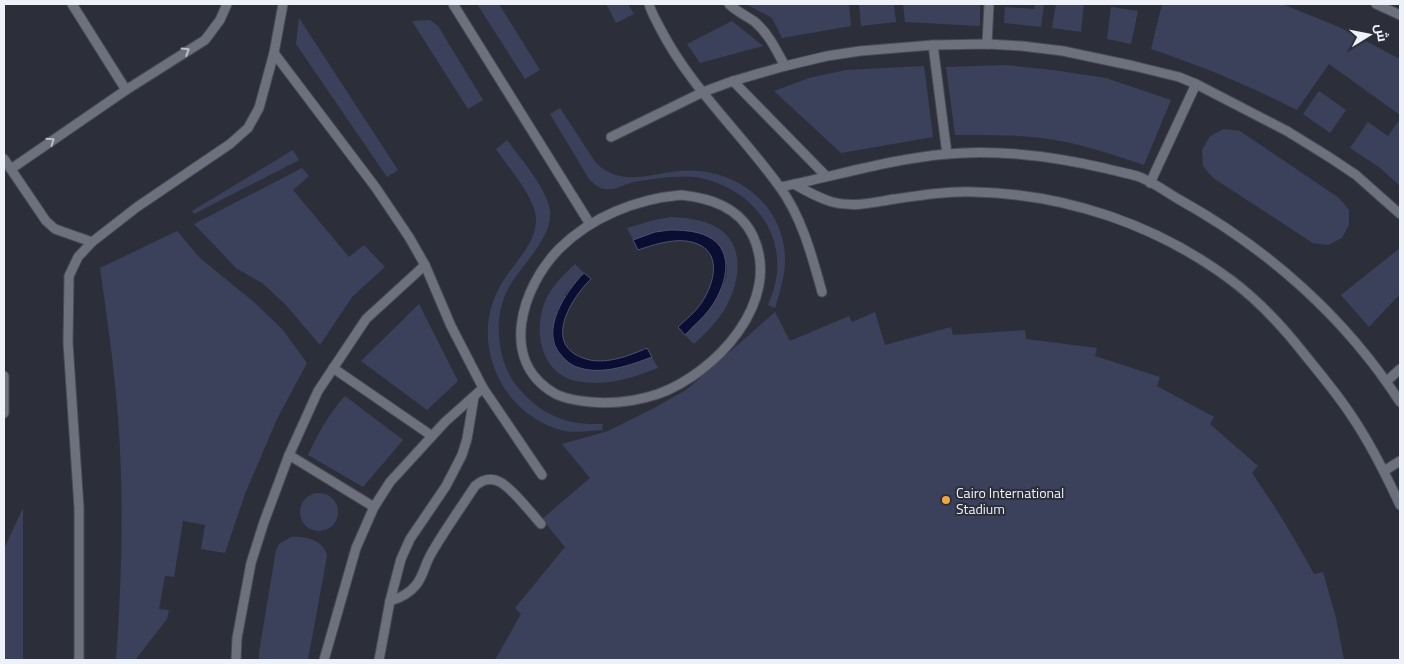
<svg xmlns="http://www.w3.org/2000/svg" width="1404" height="664" viewBox="0 0 1404 664" font-family="'Titillium Web',Cairo,sans-serif">
	<style>
		.green { fill: #3b415a }
		.water { fill: #0b0e33; stroke: #4f526e }
		.lines { fill: none; stroke-linecap: round; stroke-linejoin: round }
		.lane-casing { stroke: #494b55; stroke-width: 11 }
		.lane { stroke: #6d717e; stroke-width: 9 }
		.oneway { stroke: #bbbec8 }
		.poi-dot { fill: #f0a63f; stroke: #2c2f3a; stroke-width: 2 }
		.labels { text-anchor: middle; dominant-baseline: central; stroke-width: 4; stroke-linejoin: round; paint-order: stroke }
		.poi-label { font-size: 14px; fill: #eff1f9; stroke: #2c2f3a; text-anchor: start }
	</style>
	<rect width="100%" height="100%" fill="#2c2f3a"/>
	<g class="green">
		<polygon points="477,4 499,4 540,70 525,79"/>
		<polygon points="606,4 628,4 634,14 616,23"/>
		<polygon points="746,4 849,4 851,26 782,38 772,18"/>
		<polygon points="859,4 894,4 896,22 861,26"/>
		<polygon points="903,4 980,4 980,26 905,22"/>
		<polygon points="1035,4 1044,4 1041,27 1004,23 1005,7 1034,9"/>
		<polygon points="1056,4 1084,4 1081,32 1052,28"/>
		<path d="M1162,4H1282L1339,27L1400,59V115L1329,64L1297,110C1250,86 1202,66 1151,49Z"/>
		<polygon points="1111,7 1138,11 1131,44 1107,39"/>
		<polygon points="299,18 398,170 387,177 296,44"/>
		<polygon points="430,20 438,26 483,100 468,109 412,21"/>
		<polygon points="732,21 763,46 700,63 687,44"/>
		<path d="M1005,65L1053,70L1106,78L1171,100L1144,165C1114,155 1085,145 1055,140C1022,134 988,135 955,135L946,67Z"/>
		<polygon points="924,66 933,137 841,153 774,91 809,78 846,70"/>
		<polygon points="1319,91 1346,110 1330,133 1303,114"/>
		<path d="M560,108L596,163C625,192 663,167 698,171C745,175 785,210 785,260C785,276 780,292 775,308L768,305C772,295 776,284 777,272C781,222 743,185 695,177C678,175 651,179 634,182C624,184 615,191 604,189C598,188 594,184 589,179L550,114Z"/>
		<polygon points="1400,119 1400,186 1379,167 1350,148 1368,122 1388,136"/>
		<polygon points="1224,129 1240,131 1339,198 1349,210 1349,225 1342,238 1328,245 1313,243 1213,178 1203,166 1202,150 1210,136"/>
		<path d="M507,140C520,158 548,190 550,211C553,238 520,266 508,289C499,306 497,326 500,345C502,362 510,380 522,392C545,417 569,425 603,424L602,430C588,431 571,434 557,429C500,410 471,343 498,290C509,267 535,247 536,221C537,199 508,167 496,149Z"/>
		<polygon points="293,150 299,160 194,214 192,211"/>
		<polygon points="302,168 309,176 293,190 349,257 364,245 385,267 352,297 320,345 285,304 262,283 236,268 194,224"/>
		<path d="M671,217C686,218 702,219 716,227C749,245 739,290 720,316C713,326 703,335 694,344L685,335C701,319 733,286 726,262C724,256 720,250 717,244L655,232L633,240L627,228L654,220Z"/>
		<path d="M177,231L200,258L255,303L283,330L307,363L277,419L245,494L225,553L201,549L205,525L183,521L174,577L165,576L159,609L169,610L167,619L135,660H116C122,579 124,497 118,416C114,366 107,317 100,268Z"/>
		<polygon points="1400,248 1400,294 1369,327 1341,295"/>
		<path d="M575,264L584,273L565,294L559,352L615,368L652,357L658,368C632,378 605,387 576,381C536,372 531,318 552,289C558,280 567,272 575,264Z"/>
		<polygon points="419,304 458,381 427,410 361,361"/>
		<path d="M775,312L790,341L849,316L852,322L875,312L885,345L951,327L953,335L1025,330L1026,339L1097,348L1095,356L1160,377L1157,386L1214,417L1210,424L1258,466L1252,473C1275,506 1295,539 1314,574L1323,572L1336,618L1344,660H495L521,614L515,608L565,547L542,519L590,478L562,444L608,431L654,408L686,390Z"/>
		<path d="M345,396L403,440L363,487L308,455C318,433 329,414 345,396Z"/>
		<circle cx="319" cy="512" r="19"/>
		<polygon points="23,508 23,660 4,660 4,549"/>
		<path d="M291,537C305,536 324,540 327,556L308,660H259V652L276,550L279,544Z"/>
	</g>
	<g class="water">
		<path d="M670,230C683,230 696,231 707,236C738,251 725,289 709,310C702,319 693,326 685,335L678,327C686,319 696,312 702,302C714,284 723,252 695,243C677,237 656,244 638,250L633,240L655,232Z"/>
		<path d="M584,273L591,279C571,298 543,344 583,358C603,366 629,356 647,348L652,357C631,365 603,375 580,368C572,366 566,361 561,355C539,331 566,291 584,273Z"/>
	</g>
	<g class="lines">
		<g class="lane-casing">
			<g id="lane">
				<polyline points="72,4 126,90"/>
				<polyline points="453,4 590,224"/>
				<path d="M649,4C651,12 656,20 660,28C690,87 741,133 779,186C802,217 812,256 822,292"/>
				<path d="M729,4C737,12 747,16 755,22C769,34 776,50 785,66"/>
				<polyline points="1376,4 1400,15"/>
				<polyline points="987,44 989,4"/>
				<polyline points="933,45 947,154"/>
				<polyline points="274,53 376,188 409,237 425,265 451,326 483,388 542,475"/>
				<polyline points="733,81 826,176"/>
				<polyline points="611,137 703,92 733,81 785,66 827,56 860,51 933,45 987,44 1022,46 1063,51 1134,66 1179,77 1196,84 1287,131 1329,157 1356,175 1400,214"/>
				<polyline points="4,159 46,221 55,229 92,242"/>
				<polyline points="11,169 126,90 205,40 220,20 227,4"/>
				<polyline points="1150,183 1196,84"/>
				<path d="M794,184C806,191 819,198 832,202C854,208 874,202 895,199C922,195 948,191 974,192C1067,194 1157,225 1231,280C1259,301 1284,328 1305,355C1322,376 1339,396 1353,418C1372,446 1386,475 1400,505"/>
				<path d="M780,187C836,176 890,159 947,154C1000,149 1052,156 1104,168C1115,171 1126,173 1137,176C1152,181 1166,192 1180,200C1268,249 1345,317 1400,402"/>
				<path d="M681,195C710,198 739,207 753,236C783,301 716,373 658,394C637,401 613,404 591,402C580,401 564,399 554,393C498,360 522,287 559,249C591,217 636,199 681,195Z"/>
				<polyline points="333,368 432,436"/>
				<polyline points="4,376 4,413"/>
				<polyline points="1387,381 1400,369"/>
				<polyline points="289,455 374,507"/>
				<polyline points="1384,471 1400,461"/>
				<path d="M390,601C400,598 409,594 416,585C423,577 425,564 431,554C444,531 460,509 475,486C482,480 491,477 500,482C512,488 531,513 541,524"/>
				<polyline points="79,660 79,508 68,343 69,276 78,257 92,242 137,207 230,144 248,128 259,108 274,53 283,4"/>
				<polyline points="236,660 237,638 251,563 264,522 289,455 318,391 366,319 425,265"/>
				<polyline points="324,660 356,548 374,507 390,482 445,422 483,388"/>
				<polyline points="379,660 390,601 401,559 410,539 446,486 462,455 467,439 474,397"/>
			</g>
		</g>
		<use href="#lane" class="lane"/>
	</g>
	<defs><path id="oneway-chevron" d="M-2-3.5L2.5 0L-2 3.5" fill="none" stroke-width="1.6" stroke-linecap="round" stroke-linejoin="round" transform="scale(1.25)"/></defs>
	<g class="oneway">
		<use href="#oneway-chevron" transform="translate(186 51) rotate(-32)"/>
		<use href="#oneway-chevron" transform="translate(51 141) rotate(-35)"/>
	</g>
	<circle class="poi-dot" cx="946" cy="500" r="5"/>
	<g class="labels">
		<g class="poi-label">
			<text x="956" y="492">Cairo International<tspan x="956" dy="16">Stadium</tspan></text>
		</g>
	</g>
	<rect width="1404" height="664" fill="none" stroke="#eff1f9" stroke-width="10"/>
	<g transform="translate(1369 35) rotate(80)" stroke="#2c2f3a" stroke-width="4" paint-order="stroke">
	<path d="M0-4L9 19L0 12L-9 19Z" fill="#eff1f9"/>
	<text y="-8" font-size="14" font-weight="bold" text-anchor="middle" fill="#eff1f9">ش</text>
	</g>
</svg>
